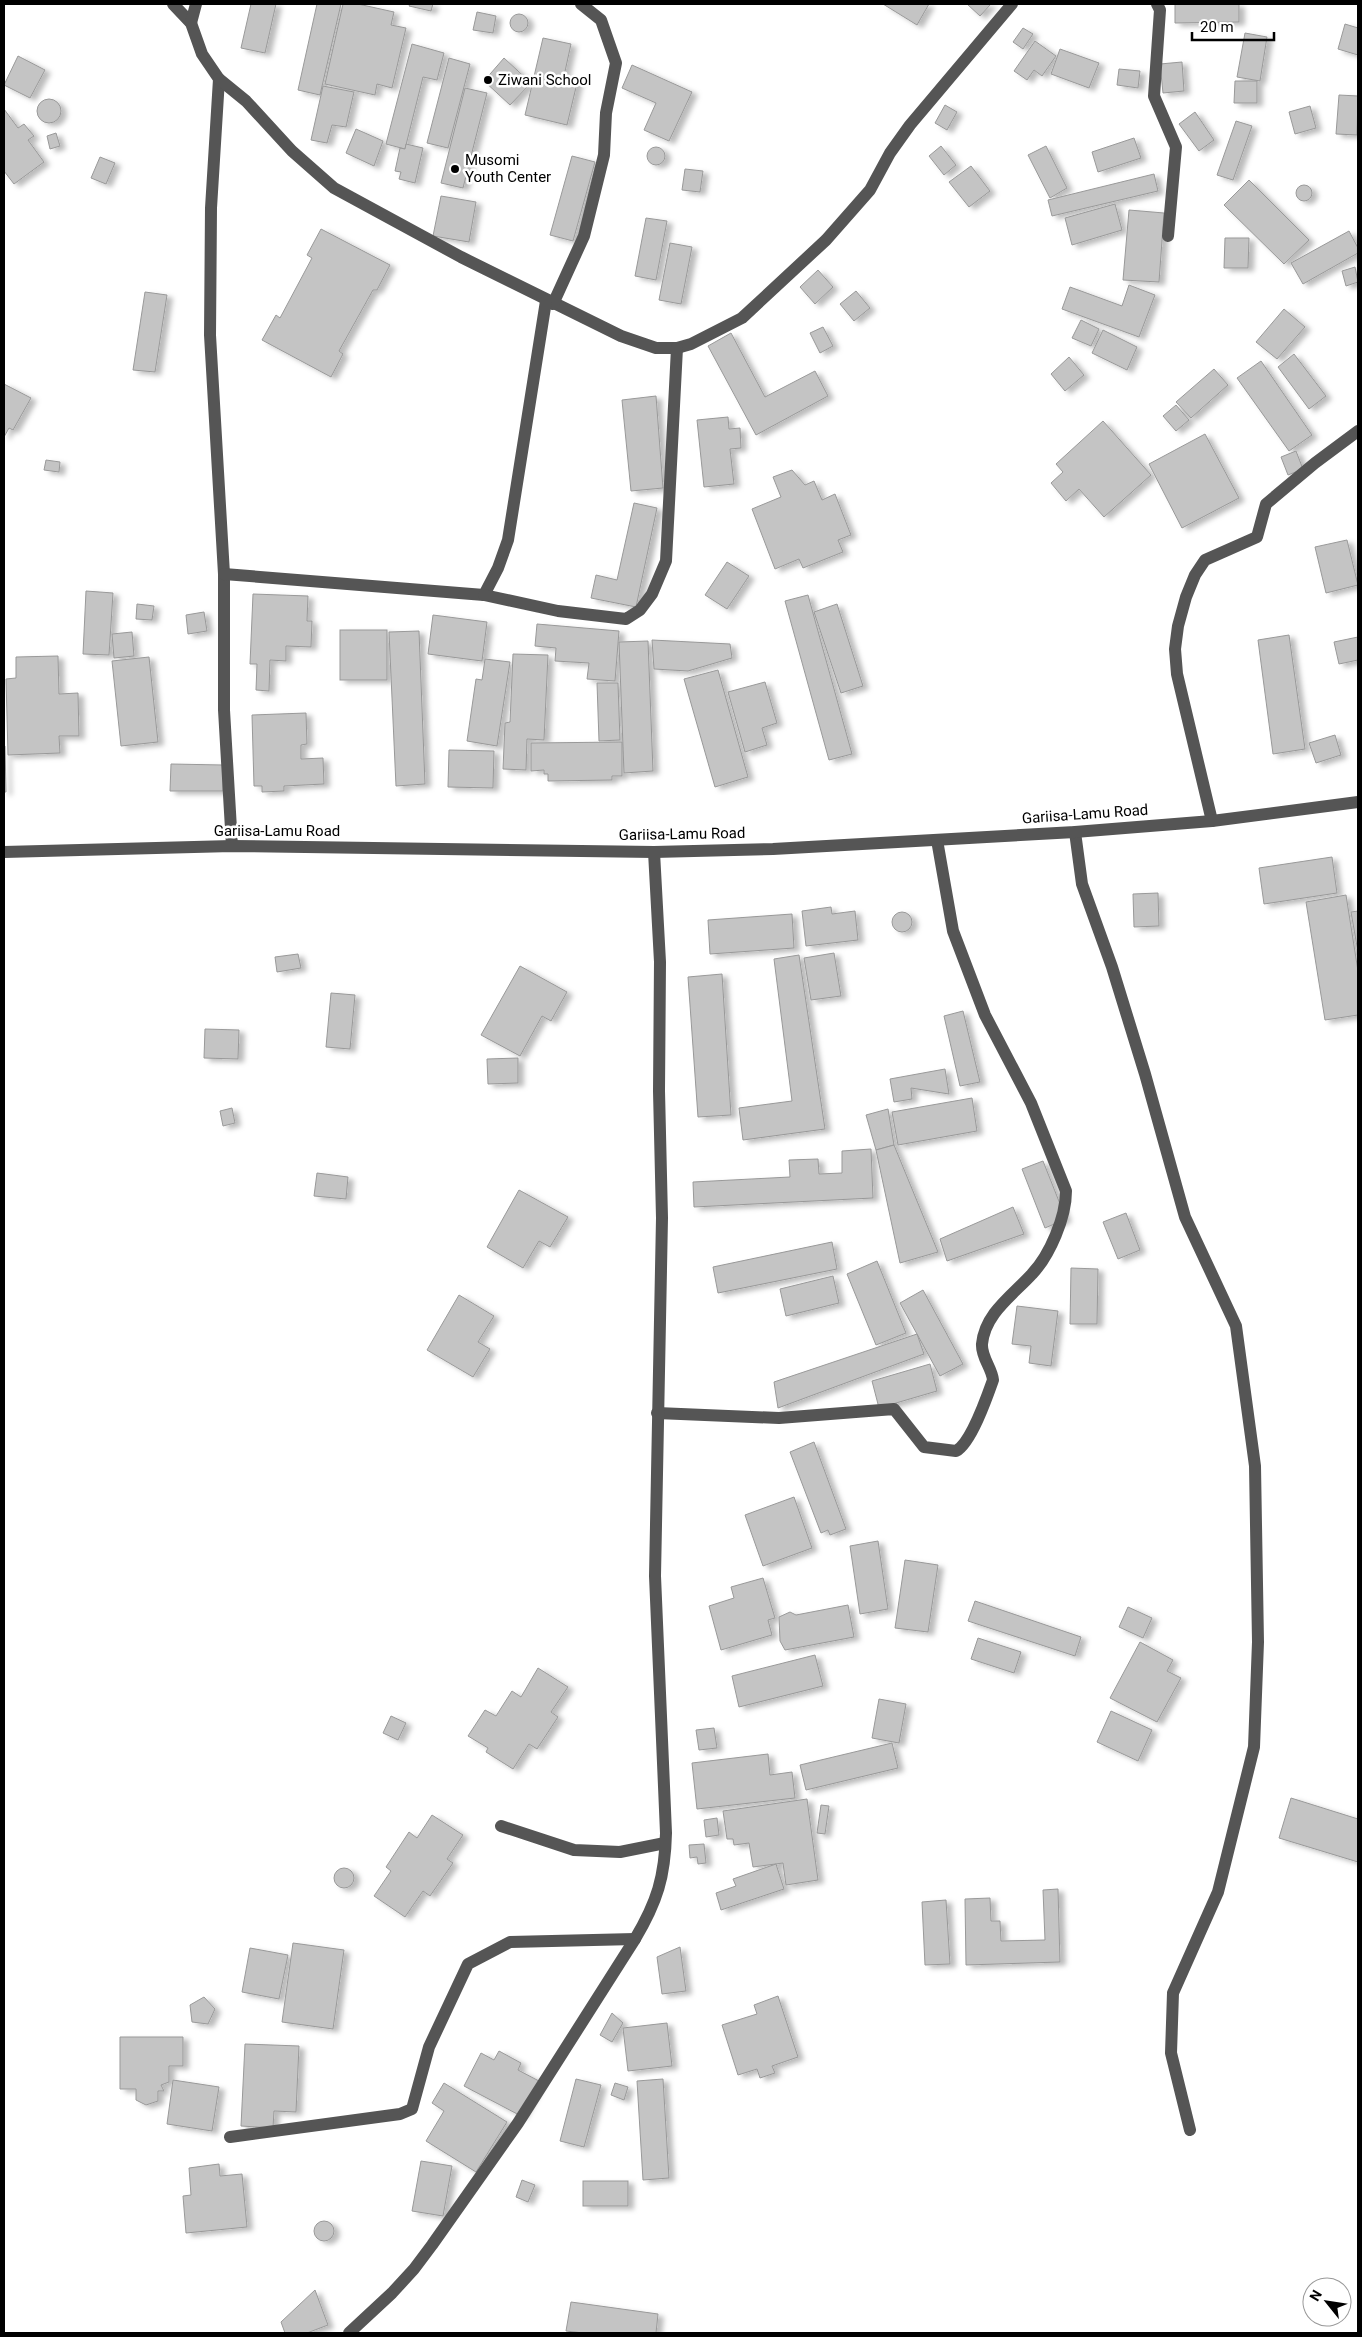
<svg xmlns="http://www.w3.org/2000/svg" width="1362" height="2337" viewBox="0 0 1362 2337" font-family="Roboto,sans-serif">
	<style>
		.building { fill: #c4c4c4; stroke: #999; filter: url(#shadow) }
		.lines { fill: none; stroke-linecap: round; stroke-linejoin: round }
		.minor { stroke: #555; stroke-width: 12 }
		.poi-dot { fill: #000; stroke: #fff; stroke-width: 2 }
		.labels { text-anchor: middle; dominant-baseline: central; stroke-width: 5; stroke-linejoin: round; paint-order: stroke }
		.poi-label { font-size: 15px; fill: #000; stroke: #fff; text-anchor: start }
		.street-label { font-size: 15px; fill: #000; stroke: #fff }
	</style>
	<defs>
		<filter id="shadow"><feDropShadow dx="5.5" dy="3" stdDeviation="2.5" flood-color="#0004"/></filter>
	</defs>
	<rect width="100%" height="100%" fill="#fff"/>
	<g class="building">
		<polygon points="251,4 276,4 265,53 241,48"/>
		<polygon points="317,4 341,4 320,95 298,90"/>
		<polygon points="343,4 358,4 394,12 391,25 406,28 392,88 377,84 375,95 325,84"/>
		<polygon points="410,4 433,4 431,11 409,6"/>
		<polygon points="883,4 929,4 917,25"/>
		<polygon points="967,4 991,4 980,16"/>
		<polygon points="1175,4 1239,4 1239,22 1175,23"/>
		<polygon points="477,12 496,16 493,33 473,30"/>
		<circle cx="519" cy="23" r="9"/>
		<polygon points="1345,24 1358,28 1358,55 1338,49"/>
		<polygon points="1023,28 1033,34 1023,49 1013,42"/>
		<polygon points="1245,33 1267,37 1260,81 1237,77"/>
		<polygon points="543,38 571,44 564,76 578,79 567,125 525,115"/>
		<polygon points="1035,41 1056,56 1042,76 1034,70 1027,80 1014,71"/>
		<polygon points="412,44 444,53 437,80 423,77 405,149 386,144"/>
		<polygon points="1060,49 1099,63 1089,88 1051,74"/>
		<polygon points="18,56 45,70 30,98 4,85"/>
		<polygon points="449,58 470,64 448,148 427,143"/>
		<polygon points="504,58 531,83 510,105 484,81"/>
		<polygon points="1182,62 1184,91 1163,93 1160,64"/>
		<polygon points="632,65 692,92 669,141 644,130 656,103 622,88"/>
		<polygon points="1119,69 1140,71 1138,88 1117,85"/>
		<polygon points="1235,81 1257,81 1257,103 1234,103"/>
		<polygon points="323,86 354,92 346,127 332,125 327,143 311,140"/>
		<polygon points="465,88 487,93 463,188 441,183"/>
		<polygon points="1339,95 1358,96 1357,135 1336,134"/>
		<circle cx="49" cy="111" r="12"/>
		<polygon points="945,105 957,112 947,130 935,123"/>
		<polygon points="1310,106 1316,128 1295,134 1289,112"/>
		<polygon points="4,109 18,128 24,124 34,136 28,140 44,162 14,184 4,171"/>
		<polygon points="1195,112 1214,140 1199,151 1179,124"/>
		<polygon points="1236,121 1252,126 1233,180 1217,175"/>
		<polygon points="356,129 383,141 374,166 346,153"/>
		<polygon points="56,133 60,146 50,149 47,136"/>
		<polygon points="1134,138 1141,158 1098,172 1092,152"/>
		<polygon points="406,144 423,148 415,183 399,179 401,172 395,171 400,148 405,149"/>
		<polygon points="941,146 956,165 944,175 929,156"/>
		<polygon points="1046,146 1067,188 1050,198 1028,155"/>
		<circle cx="656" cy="156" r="9"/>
		<polygon points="572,156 595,162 573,241 550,235"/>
		<polygon points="100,157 115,163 106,184 91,178"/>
		<polygon points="971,166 990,191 969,207 949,182"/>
		<polygon points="685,169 703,171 700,192 682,190"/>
		<polygon points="1154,174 1158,191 1052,216 1048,200"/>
		<polygon points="1249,180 1309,240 1284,264 1224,205"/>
		<circle cx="1304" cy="193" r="8"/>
		<polygon points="441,196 476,202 469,242 433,236"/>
		<polygon points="1115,204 1122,230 1072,245 1065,218"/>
		<polygon points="1129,210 1164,213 1159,282 1123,280"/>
		<polygon points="646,218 667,221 656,280 635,276"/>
		<polygon points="321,229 390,265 377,290 373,290 339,351 343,354 331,377 262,340 276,315 280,318 312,258 307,255"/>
		<polygon points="1349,231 1358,248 1358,253 1303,284 1291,263"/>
		<polygon points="1225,238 1249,238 1248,268 1224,268"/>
		<polygon points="670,243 692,247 681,304 659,300"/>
		<polygon points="1355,267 1358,282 1346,286 1342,271"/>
		<polygon points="818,270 833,287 815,304 800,287"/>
		<polygon points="1129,285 1155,295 1139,337 1062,309 1070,287 1122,306"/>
		<polygon points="856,291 870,308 854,321 840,304"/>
		<polygon points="145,292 167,295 155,372 133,370"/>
		<polygon points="1284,309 1305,327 1277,359 1256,342"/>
		<polygon points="1081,320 1099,329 1091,346 1072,338"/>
		<polygon points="823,327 833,346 820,353 810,333"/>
		<polygon points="1103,330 1137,347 1127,370 1092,353"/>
		<polygon points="731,333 765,397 815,371 828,396 756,435 708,346"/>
		<polygon points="1294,354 1326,396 1309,409 1278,367"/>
		<polygon points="1069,357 1084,375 1065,391 1051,374"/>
		<polygon points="1261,361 1312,435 1289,451 1237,378"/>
		<polygon points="1214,369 1228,385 1191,418 1176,402"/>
		<polygon points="4,384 31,398 13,430 9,428 4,437"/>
		<polygon points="656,396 663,488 631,491 622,400"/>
		<polygon points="1176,405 1189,420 1176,431 1163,416"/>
		<polygon points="728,417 729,429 740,428 741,448 730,449 734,484 704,487 697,420"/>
		<polygon points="1103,421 1151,475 1104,517 1079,489 1066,501 1051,483 1063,472 1056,464"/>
		<polygon points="1205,434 1239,498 1182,528 1149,464"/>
		<polygon points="1296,451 1303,469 1288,475 1281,457"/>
		<polygon points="46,460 60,462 59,472 44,470"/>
		<polygon points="792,470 805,485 814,481 822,500 835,494 851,535 838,540 843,552 803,568 799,559 775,569 752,509 781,497 773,477"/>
		<polygon points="634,503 657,508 636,607 591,598 596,575 617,580"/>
		<polygon points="1347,540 1358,585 1326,593 1315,547"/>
		<polygon points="727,562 749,576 727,609 705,595"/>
		<polygon points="86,591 113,593 109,655 83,654"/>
		<polygon points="253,594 308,596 307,621 312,621 311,647 286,646 286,661 270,660 269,691 256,690 257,664 250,664"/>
		<polygon points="808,595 852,754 829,760 785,601"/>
		<polygon points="137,604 154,606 152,620 136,619"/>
		<polygon points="837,604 863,686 841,693 814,612"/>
		<polygon points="204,612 207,631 188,634 186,615"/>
		<polygon points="433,615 487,622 482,661 428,654"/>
		<polygon points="537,624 619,631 615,681 587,679 589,663 555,661 556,648 535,646"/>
		<rect x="340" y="630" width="47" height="50"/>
		<polygon points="419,631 425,784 396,786 389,632"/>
		<polygon points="132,632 134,656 114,658 112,634"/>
		<polygon points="1289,635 1305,749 1273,754 1258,640"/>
		<polygon points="1358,637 1358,660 1339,664 1334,642"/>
		<polygon points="652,640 730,644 732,658 688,671 654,669"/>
		<polygon points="648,641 653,771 624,773 619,642"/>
		<polygon points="513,654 548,655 544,740 527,739 526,770 503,769 505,723 510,722"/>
		<polygon points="58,656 59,694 78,693 79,736 59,736 60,753 8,755 6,679 16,678 16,657"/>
		<polygon points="149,657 158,742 121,746 112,661"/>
		<polygon points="485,659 510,662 497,746 467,741 476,679 482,680"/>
		<polygon points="718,670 748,777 715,787 684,679"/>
		<polygon points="765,682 777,723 762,728 767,745 745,752 728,692"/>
		<polygon points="597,683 618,683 620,740 599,741"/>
		<polygon points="306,713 307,744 301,745 301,759 323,758 324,784 284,786 284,791 262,792 262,786 254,786 252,715"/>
		<polygon points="1335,735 1341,755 1316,763 1309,743"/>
		<polygon points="622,742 622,776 612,776 612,780 548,781 548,774 544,774 544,770 531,771 531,743"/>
		<polygon points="5,746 6,792 4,792 4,747"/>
		<polygon points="449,750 494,751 493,788 448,787"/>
		<polygon points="171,764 223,765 223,791 170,791"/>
		<polygon points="1332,857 1337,893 1264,904 1259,868"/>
		<polygon points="1158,893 1159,926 1134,927 1133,894"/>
		<polygon points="1346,895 1358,971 1358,1015 1325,1020 1306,902"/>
		<polygon points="831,907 832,914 855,911 858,940 806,946 802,911"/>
		<polygon points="1358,911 1358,952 1351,912"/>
		<circle cx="902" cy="922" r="10"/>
		<polygon points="792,914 794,948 710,954 708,920"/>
		<polygon points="834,953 841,996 811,1000 804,958"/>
		<polygon points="298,954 301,968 277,972 275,957"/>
		<polygon points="799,955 825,1129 743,1140 739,1108 792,1101 774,959"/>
		<polygon points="520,966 567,992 551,1021 542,1016 520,1056 481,1035"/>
		<polygon points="722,974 731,1115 698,1117 688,977"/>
		<polygon points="331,993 355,995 350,1049 326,1047"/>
		<polygon points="963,1011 980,1082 960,1086 944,1016"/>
		<polygon points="205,1029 239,1030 238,1059 204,1058"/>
		<polygon points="518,1058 518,1083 488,1084 487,1059"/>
		<polygon points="945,1069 949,1094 911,1088 912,1099 894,1102 890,1079"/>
		<polygon points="972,1098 977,1131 898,1145 892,1112"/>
		<polygon points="232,1108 235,1123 223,1126 220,1111"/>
		<polygon points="888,1109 894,1145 876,1150 866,1115"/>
		<polygon points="894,1145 938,1252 900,1263 876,1150"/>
		<polygon points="871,1149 873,1198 694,1207 693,1182 790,1177 789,1160 818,1159 819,1174 842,1173 842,1151"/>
		<polygon points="1043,1161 1066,1219 1045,1228 1022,1169"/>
		<polygon points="317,1173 348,1177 346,1199 314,1196"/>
		<polygon points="519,1190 568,1217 550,1247 539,1241 523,1268 487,1247"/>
		<polygon points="1013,1207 1024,1234 947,1261 940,1239"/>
		<polygon points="1126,1213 1140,1250 1118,1259 1103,1222"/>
		<polygon points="832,1242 837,1269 718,1293 713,1267"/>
		<polygon points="877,1261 906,1333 876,1345 847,1274"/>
		<polygon points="1071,1268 1098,1269 1097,1324 1070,1324"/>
		<polygon points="833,1276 839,1303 786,1316 780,1289"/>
		<polygon points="923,1290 963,1364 940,1376 900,1303"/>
		<polygon points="459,1295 494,1316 478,1342 490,1349 473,1377 427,1350"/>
		<polygon points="1017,1306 1058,1311 1051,1366 1029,1363 1031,1346 1012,1344"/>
		<polygon points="917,1334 924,1354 778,1408 774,1382"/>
		<polygon points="930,1364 937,1391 879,1408 872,1381"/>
		<polygon points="814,1442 846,1529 830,1535 828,1530 821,1533 790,1452"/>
		<polygon points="794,1497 812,1548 763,1566 745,1515"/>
		<polygon points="878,1541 888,1609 860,1614 850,1546"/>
		<polygon points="905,1560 938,1565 928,1632 895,1628"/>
		<polygon points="763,1578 775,1618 768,1620 772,1635 721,1650 709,1606 734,1598 731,1587"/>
		<polygon points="975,1601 1081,1637 1075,1656 968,1621"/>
		<polygon points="848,1605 854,1637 785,1650 780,1641 779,1617 790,1612 796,1615"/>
		<polygon points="1128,1607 1152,1618 1143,1638 1119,1627"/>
		<polygon points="978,1638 1021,1652 1014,1673 971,1659"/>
		<polygon points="1140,1642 1173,1660 1167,1671 1181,1678 1157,1722 1110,1698"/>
		<polygon points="815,1655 823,1686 739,1707 732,1676"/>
		<polygon points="538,1668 568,1687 551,1712 558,1717 537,1749 529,1744 513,1769 486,1752 488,1748 468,1736 485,1710 496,1716 512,1691 521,1697"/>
		<polygon points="879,1699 906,1704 899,1743 872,1738"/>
		<polygon points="1111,1711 1152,1730 1138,1761 1097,1742"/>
		<polygon points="391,1716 406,1723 398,1740 383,1733"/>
		<polygon points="714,1728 717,1748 699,1750 696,1730"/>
		<polygon points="892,1743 898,1768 806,1790 800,1765"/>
		<polygon points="768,1754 770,1775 792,1772 795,1798 697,1809 692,1763"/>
		<polygon points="1291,1798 1358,1819 1358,1862 1279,1838"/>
		<polygon points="807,1799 818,1880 786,1885 783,1863 753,1867 749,1843 734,1845 733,1839 727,1839 723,1811"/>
		<polygon points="821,1805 829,1806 825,1834 817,1833"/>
		<polygon points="432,1815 463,1835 447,1859 453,1863 430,1896 423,1891 405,1917 374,1896 391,1871 386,1867 409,1832 417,1838"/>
		<polygon points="717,1818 719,1835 706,1837 704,1820"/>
		<polygon points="704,1844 706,1863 698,1864 697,1857 690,1858 689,1845"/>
		<polygon points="776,1864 784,1889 721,1910 716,1893 736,1886 733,1879"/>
		<circle cx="344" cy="1878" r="10"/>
		<polygon points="1058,1889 1060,1962 966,1965 965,1899 990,1898 991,1921 1000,1921 1001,1941 1045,1940 1043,1890"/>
		<polygon points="946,1900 950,1964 925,1965 922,1902"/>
		<polygon points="293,1943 344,1950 333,2029 282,2022"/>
		<polygon points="680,1947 686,1991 662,1994 657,1957"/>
		<polygon points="250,1948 288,1955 279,1999 242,1992"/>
		<polygon points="778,1996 798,2057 772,2066 775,2073 760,2078 757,2069 738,2075 722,2025 757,2014 754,2005"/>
		<polygon points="204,1997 215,2009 208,2024 192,2022 190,2005"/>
		<polygon points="612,2013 623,2023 612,2042 600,2035"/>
		<polygon points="667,2023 672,2066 628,2071 623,2028"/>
		<polygon points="120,2037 183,2037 183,2066 169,2066 169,2082 161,2085 164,2091 158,2091 158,2101 146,2105 136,2100 136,2089 120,2089"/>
		<polygon points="245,2044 299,2046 296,2112 274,2111 273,2128 241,2126"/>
		<polygon points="499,2051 521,2063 518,2070 539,2081 521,2116 464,2086 481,2053 494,2060"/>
		<polygon points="576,2079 601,2085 584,2147 560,2141"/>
		<polygon points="663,2079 669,2178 643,2180 637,2081"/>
		<polygon points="173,2080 219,2087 212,2131 167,2124"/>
		<polygon points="444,2083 507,2122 476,2172 426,2141 444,2111 432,2103"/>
		<polygon points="615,2083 628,2087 624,2100 611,2095"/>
		<polygon points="421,2161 452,2166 443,2216 412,2211"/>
		<polygon points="219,2164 220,2176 242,2174 247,2227 186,2233 183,2196 191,2195 189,2168"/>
		<polygon points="522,2180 535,2185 528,2202 516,2197"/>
		<rect x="583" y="2181" width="45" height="25"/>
		<circle cx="324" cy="2231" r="10"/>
		<polygon points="315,2290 328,2325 307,2333 285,2333 281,2322"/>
		<polygon points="571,2302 658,2314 656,2333 583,2333 566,2331"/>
	</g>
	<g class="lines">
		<g class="minor">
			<polyline points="173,4 191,23 202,54 219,79 211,208 210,335 224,574 224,710 232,846"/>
			<polyline points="1157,4 1160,10 1154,96 1176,147 1168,236"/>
			<polyline points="191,23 196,4"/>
			<polyline points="219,79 246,101 292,151 334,188 461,257 621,336 656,348 677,348 691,344 742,318 826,240 870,190 890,153 910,125 1012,4"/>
			<polyline points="553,304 584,236 604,155 606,113 616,63 601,20 581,4"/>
			<polyline points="224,574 484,595 498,568 508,540 546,301"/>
			<polyline points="484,595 558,611 626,619 640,610 652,594 666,561 677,348"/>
			<polyline points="1212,821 1177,674 1175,649 1178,626 1186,597 1195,575 1205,560 1257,537 1266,504 1315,463 1358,431"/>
			<polyline points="1075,832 1082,884 1112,967 1145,1074 1185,1217 1236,1326 1255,1466 1258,1642 1254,1747 1218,1892 1173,1993 1171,2053 1190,2130"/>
			<polyline points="4,852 232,846 654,852 773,849 1075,832 1212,821 1358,802"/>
			<path d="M657,1413L779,1418L894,1409L924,1447L956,1451C971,1443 987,1397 993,1380C992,1368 981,1357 982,1344C985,1313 1013,1295 1032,1274C1050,1255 1066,1217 1066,1191L1031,1103L985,1015L953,931L937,840"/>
			<polyline points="501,1826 574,1850 620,1852 665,1843"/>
			<polyline points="230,2137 400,2114 412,2109 429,2047 468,1964 510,1942 635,1939"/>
			<path d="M349,2333L392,2293L414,2269L432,2245L518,2123L635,1939C657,1902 665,1877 666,1833L655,1576L662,1218L659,1091L660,962L654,852"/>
		</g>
	</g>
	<g class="poi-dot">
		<circle cx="488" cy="80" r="5"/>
		<circle cx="455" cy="169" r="5"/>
	</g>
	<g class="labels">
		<g class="poi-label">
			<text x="498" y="80">Ziwani School</text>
			<text x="465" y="160">Musomi<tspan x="465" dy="17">Youth Center</tspan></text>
		</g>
		<g class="street-label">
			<text transform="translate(1085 814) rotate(-4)">Gariisa-Lamu Road</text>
			<text x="277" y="831">Gariisa-Lamu Road</text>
			<text transform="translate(682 834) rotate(-1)">Gariisa-Lamu Road</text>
		</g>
	</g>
	<rect width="1362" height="2337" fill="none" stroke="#000000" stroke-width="10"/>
	<g transform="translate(1327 2302) rotate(300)"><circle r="24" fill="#ffffff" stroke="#999999"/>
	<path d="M0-4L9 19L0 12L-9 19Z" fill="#000000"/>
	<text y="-8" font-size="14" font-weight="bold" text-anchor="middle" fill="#000000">N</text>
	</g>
	<path d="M1192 32v8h82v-8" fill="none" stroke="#000000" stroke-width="2.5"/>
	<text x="1200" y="32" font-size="15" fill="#000000" stroke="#ffffff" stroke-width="4" paint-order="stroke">20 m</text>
</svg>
